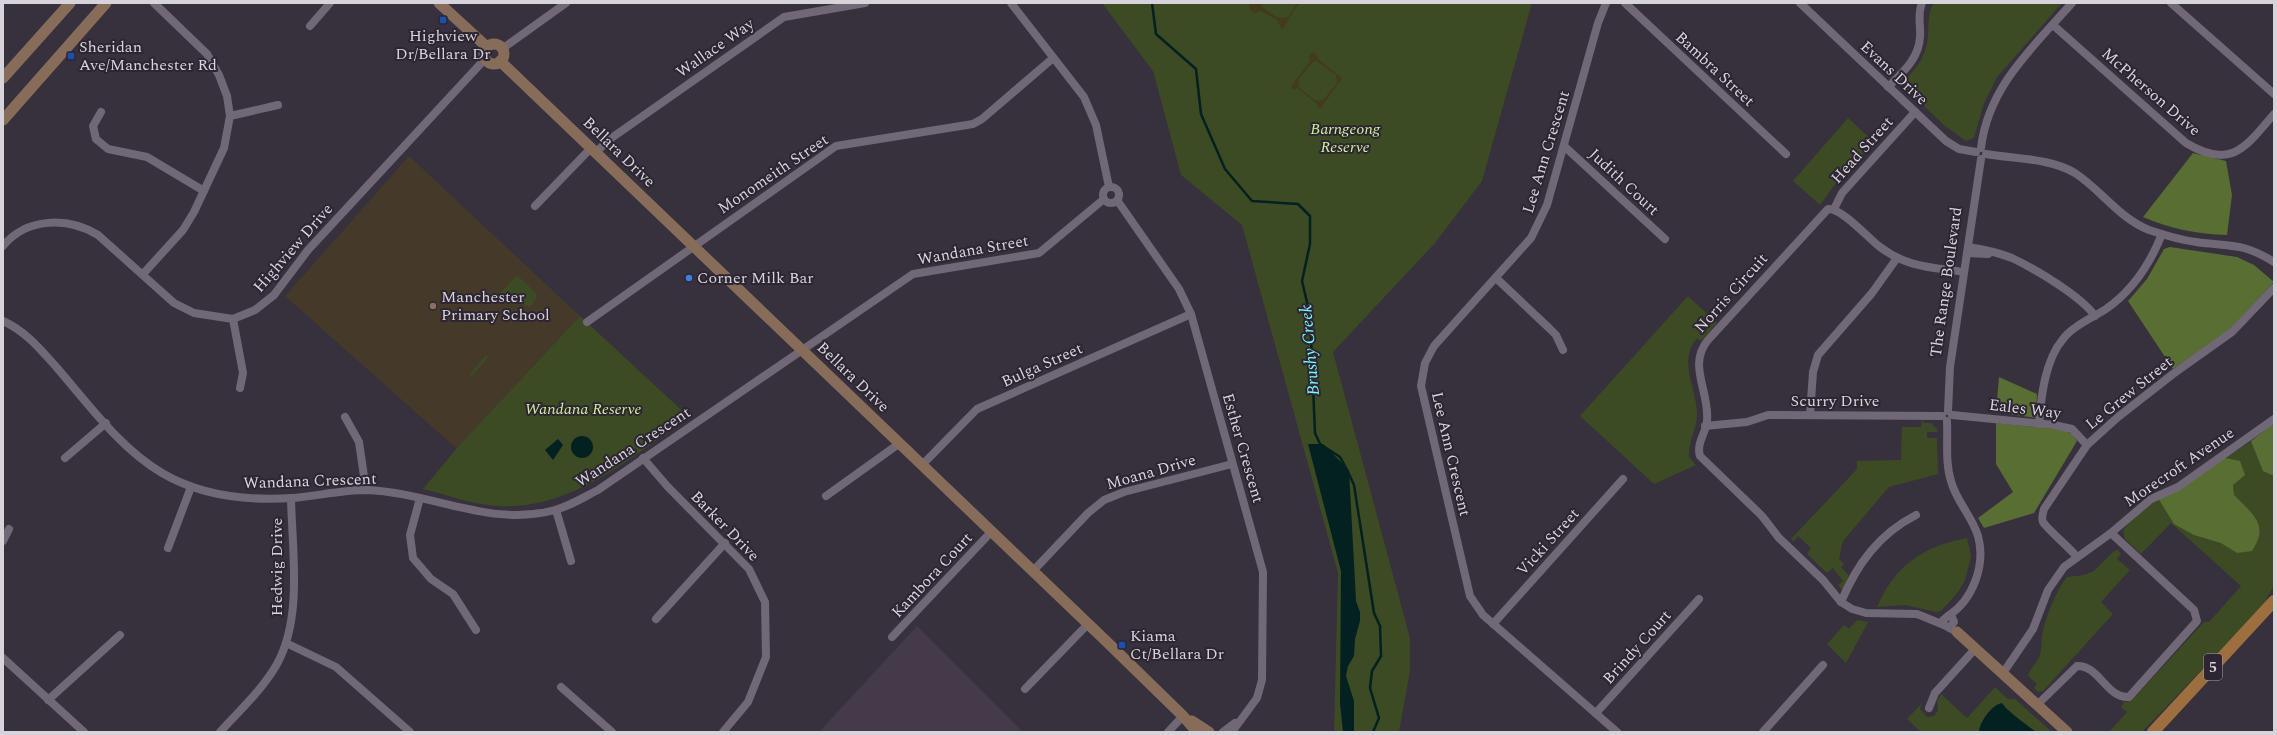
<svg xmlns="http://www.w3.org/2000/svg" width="2277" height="735" viewBox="0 0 2277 735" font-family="Spectral,serif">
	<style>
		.industrial { fill: #443a49 }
		.education { fill: #45392a }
		.green { fill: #3c4b23 }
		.forest { fill: #586e33 }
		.sand { fill: #433b1b; fill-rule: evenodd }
		.water { fill: #032121 }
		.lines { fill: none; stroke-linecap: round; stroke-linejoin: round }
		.stream { stroke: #032121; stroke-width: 2.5 }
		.street { stroke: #706876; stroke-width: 8 }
		.secondary { stroke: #876c5a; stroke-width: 11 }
		.primary { stroke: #9e6f3e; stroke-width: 12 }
		.transit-dot { fill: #1a4fb4; stroke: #2d2632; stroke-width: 1.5 }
		.shop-dot { fill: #3f7fe0; stroke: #2d2632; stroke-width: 1.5 }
		.education-dot { fill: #8d6e63; stroke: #2d2632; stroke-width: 1.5 }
		.labels { text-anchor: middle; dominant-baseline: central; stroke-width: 4; stroke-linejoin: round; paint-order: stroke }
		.shield { fill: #2d2632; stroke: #a49fa8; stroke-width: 1 }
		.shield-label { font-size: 15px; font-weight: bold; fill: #d7d3db }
		.poi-label { font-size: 16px; fill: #d7d3db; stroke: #2d2632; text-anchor: start }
		.street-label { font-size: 16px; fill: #d7d3db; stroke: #2d2632 }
		.park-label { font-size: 16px; font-style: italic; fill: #cef099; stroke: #2d2632 }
		.water-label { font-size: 17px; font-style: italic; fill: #76fcfc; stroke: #2d2632 }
	</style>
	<rect width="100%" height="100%" fill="#37303d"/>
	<polygon class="industrial" points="917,626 1023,732 819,732"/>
	<polygon class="education" points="409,156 580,316 457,449 285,296"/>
	<g class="green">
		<polygon points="1102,3 1532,3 1482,181 1435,243 1333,352 1410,638 1410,671 1399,732 1334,732 1338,573 1242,225 1181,175 1153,71"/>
		<path d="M1934,3H2062L1997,77L1984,103L1974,138L1966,141L1945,126L1905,88V80C1918,67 1926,55 1928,37C1929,25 1927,13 1934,3Z"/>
		<polygon points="1848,118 1874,142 1833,187 1820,205 1793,181"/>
		<polygon points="517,275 536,293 536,299 530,307 505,297 500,293"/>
		<path d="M1688,296L1717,323L1701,341L1697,338C1677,362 1697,387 1697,414C1697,429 1688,442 1689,457L1696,465L1654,484L1580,416Z"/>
		<path d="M580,316L689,417C632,456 573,510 499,506C472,505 449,495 423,489L457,448Z"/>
		<polygon points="486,355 488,357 472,376 470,374"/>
		<polygon points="1902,419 1902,427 1921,427 1922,419 1924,423 1931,423 1937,429 1937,432 1927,432 1927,438 1937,438 1938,474 1889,487 1843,541 1839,559 1844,564 1841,567 1849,576 1842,590 1838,585 1843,581 1833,568 1827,573 1807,554 1811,548 1798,536 1793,542 1791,539 1857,469 1857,461 1901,460"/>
		<path d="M2274,426V585L2263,606L2142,732H2109L2127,712L2121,707L2124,702L2131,701L2204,622H2209L2241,586L2171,523L2141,554L2125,539L2123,531C2138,505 2172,491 2196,476C2223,461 2248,443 2274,426Z"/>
		<path d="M1967,538L1971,556L1965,580L1958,592L1941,611L1936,612L1905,605L1877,607C1895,565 1924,546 1967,538Z"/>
		<path d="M2118,550L2121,554L2117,559L2130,570L2101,602L2113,614L2043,691L2038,692L2034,688L2037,684L2028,676C2030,668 2037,663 2040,655C2042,649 2041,642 2042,636C2044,620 2057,589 2067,577L2084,575L2094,571L2114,551Z"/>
		<polygon points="1857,620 1868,622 1846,663 1827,644 1844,625 1849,629"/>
		<polygon points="1995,687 2008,699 2015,699 2052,732 1921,732 1907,719 1921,704 1920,709 1927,717 1934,716 1938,710 1937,701 1941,694 1967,718"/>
	</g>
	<g class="forest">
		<path d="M2193,153L2226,161L2232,195L2227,235C2197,234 2171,229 2143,217Z"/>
		<polygon points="2170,247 2237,257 2254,265 2274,282 2228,331 2173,369 2128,301 2147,279 2164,249"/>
		<polygon points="1999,377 2037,394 2036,418 1996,412"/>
		<polygon points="1996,423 2064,430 2072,434 2077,441 2034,513 1984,528 1978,518 2013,492 1996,464"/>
		<polygon points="2274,423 2274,476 2263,471 2251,441"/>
		<path d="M2225,458L2240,461L2245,475L2233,485L2234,495C2252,514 2270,524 2252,551L2237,553L2221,543L2194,535L2174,524L2158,498Z"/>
	</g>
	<g class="sand">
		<polygon points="1249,3 1261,3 1262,7 1278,18 1288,17 1297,3 1299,3 1282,30 1277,20 1261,11 1255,13 1250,10"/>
		<path d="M1312,52L1315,53L1318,59L1342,78L1321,108H1319L1316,103L1297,88L1294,90L1291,86L1310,61L1309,56ZM1315,60L1336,75L1337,83L1323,100L1316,101L1299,88L1298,80Z"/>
	</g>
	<g class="water">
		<circle cx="582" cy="447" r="11"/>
		<polygon points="558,439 563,445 553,460 545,450"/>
		<polygon points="1308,444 1323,444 1349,470 1356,601 1360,612 1360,621 1355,639 1354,656 1348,666 1346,676 1354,701 1354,732 1343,732 1340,703 1341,571"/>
		<path d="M2002,703C2007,711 2027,725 2036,732H1979C1979,723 1992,704 2002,703Z"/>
	</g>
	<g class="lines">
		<g class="stream">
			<polyline points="1152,3 1156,34 1196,69 1201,114 1225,169 1252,201 1298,204 1310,216 1310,244 1302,281 1310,315 1315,433 1320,444 1340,457 1346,468"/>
			<polyline points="1348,472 1354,485 1374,613 1380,626 1381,656 1372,671 1370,688 1379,718 1373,732"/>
		</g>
		<g class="street">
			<polyline points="1011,3 1084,97 1096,125 1109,187"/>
			<polyline points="1606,3 1598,23 1547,205 1531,238 1434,346 1425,363 1421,386 1470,596 1483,615 1617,732"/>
			<polyline points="1625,3 1786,154"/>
			<polyline points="1800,3 1946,141 1959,149 1976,152"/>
			<polyline points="2171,3 2274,94"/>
			<path d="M2053,25L2186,143C2231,170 2245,148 2274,114"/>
			<polyline points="310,26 330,3"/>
			<polyline points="502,49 566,3"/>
			<path d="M1888,87C1902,73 1919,59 1920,37C1921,25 1917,15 1922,3"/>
			<polyline points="101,112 93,126 96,139 108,149 147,157 204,191"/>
			<polyline points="230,116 278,105"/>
			<polyline points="1564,146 1665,239"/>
			<path d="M1981,148C1988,87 2033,47 2072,3"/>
			<polyline points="596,152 610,139 784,17 865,3"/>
			<path d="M1986,154C2015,159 2050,158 2075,173C2101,190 2119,218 2149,230C2164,235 2180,240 2196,242C2231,247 2242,242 2274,262"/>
			<circle cx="1111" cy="195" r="8"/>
			<polyline points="1117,200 1179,289 1191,314 1263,572 1262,680 1257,698 1232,732"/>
			<polyline points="535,206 591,148"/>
			<polyline points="1834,209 1842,193 1915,112"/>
			<path d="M3,246C27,217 68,217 98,235L174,303L194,313L233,319L255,310L274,295L308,250L485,59"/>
			<path d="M1968,247C1982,249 1999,253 2012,258C2035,269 2081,296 2095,316"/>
			<polyline points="1967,253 1988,254"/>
			<polyline points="143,274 183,230 194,212 224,148 230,116 227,96 219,75 207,54 154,3"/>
			<polyline points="1496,278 1549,328 1556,335 1563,350"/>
			<polyline points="233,319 243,373 240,388"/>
			<path d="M3,321C27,332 41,350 58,369C89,405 121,449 162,473C201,496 248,501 293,498C317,496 342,490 366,490C431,492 490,528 555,510C570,506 584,497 598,490L913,274L1039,253L1104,199"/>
			<polyline points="587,322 836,146 973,124 982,119 1052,59"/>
			<polyline points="1948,411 1950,367 1981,159"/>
			<polyline points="1810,415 1813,372 1818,355 1872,293 1897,258"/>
			<polyline points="1952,415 2054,425 2072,429 2087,445"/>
			<polyline points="345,417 359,442 366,490"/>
			<path d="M1947,421C1948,441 1945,462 1951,481C1956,501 1972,516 1978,536C1986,565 1973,600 1948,616"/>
			<path d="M2039,424C2041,397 2045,360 2063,339C2073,326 2092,318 2106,309C2132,291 2150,264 2162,234"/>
			<polyline points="1705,426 1747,422 1768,415 1942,416"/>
			<polyline points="65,458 106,423"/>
			<polyline points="643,458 668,487 749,569 765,602 766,657 748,702 723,732"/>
			<polyline points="922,465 977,409 1191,314"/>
			<polyline points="826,496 900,443"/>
			<polyline points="420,498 410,535 413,558 431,579 453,594 476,630"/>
			<polyline points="556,510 571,561"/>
			<polyline points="3,541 9,529"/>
			<polyline points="168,548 191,487"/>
			<path d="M2077,557C2069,547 2047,529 2043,522C2041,518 2043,513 2044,509L2087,445L2118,417L2173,374L2232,332L2274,288"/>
			<polyline points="1033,571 1088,513 1104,500 1124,492 1232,464"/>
			<path d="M1841,602C1857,564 1879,534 1916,515"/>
			<polyline points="656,619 725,543"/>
			<polyline points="1493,624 1623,479"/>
			<path d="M1944,625L1917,614L1866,613L1852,609L1841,602L1823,580L1779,538L1762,516L1700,456C1696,443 1706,433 1707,421C1710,392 1687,365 1708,340L1828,209C1842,208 1868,238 1880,247C1908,268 1932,267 1964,272"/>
			<polyline points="1949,628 1954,622 1952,617 1948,616 1943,620 1944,625 1957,632"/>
			<polyline points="892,637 992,531"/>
			<polyline points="286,643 336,667 410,732"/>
			<polyline points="3,658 84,732"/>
			<polyline points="2003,673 2033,629 2048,590 2064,567 2111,533 2151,499 2178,487 2274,419"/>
			<polyline points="561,687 612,732"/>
			<polyline points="1025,689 1088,624"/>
			<polyline points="48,700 120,635"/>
			<path d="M2037,705L2077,666C2099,665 2107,699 2129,697L2197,621L2194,610L2111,533"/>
			<polyline points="1929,708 1935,693 1975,649"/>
			<polyline points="1596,713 1699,599"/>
			<path d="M220,732C239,711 263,689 277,664C303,617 292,550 291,498"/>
			<polyline points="1168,732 1183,716"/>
			<polyline points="1223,732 1235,723"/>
			<polyline points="1763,732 1823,665"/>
		</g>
		<g class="secondary">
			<polyline points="439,3 487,47"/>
			<circle cx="494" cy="54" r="10"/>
			<polyline points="500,61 1106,641 1183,716 1197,732"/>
			<polyline points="3,78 70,3"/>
			<polyline points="3,120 106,3"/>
			<polyline points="1957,632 2067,732"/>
			<polyline points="1192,721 1209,732"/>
		</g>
		<polyline class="primary" points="2153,732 2274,601"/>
	</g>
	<g class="transit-dot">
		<rect x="439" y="16" width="8" height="8" rx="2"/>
		<rect x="67" y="52" width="8" height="8" rx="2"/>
		<rect x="1118" y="641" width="8" height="8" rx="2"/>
	</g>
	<circle class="shop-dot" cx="689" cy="278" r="4"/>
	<circle class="education-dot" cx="433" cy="306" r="4"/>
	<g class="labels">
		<rect class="shield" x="2204" y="654" width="18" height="26" rx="3"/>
		<g class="shield-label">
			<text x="2213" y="667">5</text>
		</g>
		<g class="poi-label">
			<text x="443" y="36" text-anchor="middle">Highview<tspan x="443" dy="18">Dr/Bellara Dr</tspan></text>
			<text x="79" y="47">Sheridan<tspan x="79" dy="18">Ave/Manchester Rd</tspan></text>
			<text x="697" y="278">Corner Milk Bar</text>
			<text x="441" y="297">Manchester<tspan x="441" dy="18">Primary School</tspan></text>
			<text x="1130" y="636">Kiama<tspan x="1130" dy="18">Ct/Bellara Dr</tspan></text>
		</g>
		<g class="street-label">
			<text transform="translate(715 48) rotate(-35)">Wallace Way</text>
			<text transform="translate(1715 69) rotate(43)">Bambra Street</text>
			<text transform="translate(1894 73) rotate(43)">Evans Drive</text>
			<text transform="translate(2151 92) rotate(41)">McPherson Drive</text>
			<text transform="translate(1862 150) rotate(-48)">Head Street</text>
			<text transform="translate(619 152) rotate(44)">Bellara Drive</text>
			<text transform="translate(1546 152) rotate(-73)">Lee Ann Crescent</text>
			<text transform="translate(773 174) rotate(-34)">Monomeith Street</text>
			<text transform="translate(1624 182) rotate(43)">Judith Court</text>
			<text transform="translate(293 248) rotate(-49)">Highview Drive</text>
			<text transform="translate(973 250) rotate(-10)">Wandana Street</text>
			<text transform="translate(1946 282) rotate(-82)">The Range Boulevard</text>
			<text transform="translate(1731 293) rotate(-48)">Norris Circuit</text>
			<text transform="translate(1042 365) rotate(-24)">Bulga Street</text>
			<text transform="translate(853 377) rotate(44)">Bellara Drive</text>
			<text transform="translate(2129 393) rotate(-39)">Le Grew Street</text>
			<text x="1835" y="401">Scurry Drive</text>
			<text transform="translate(2025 409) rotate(7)">Eales Way</text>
			<text transform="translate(633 447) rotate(-33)">Wandana Crescent</text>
			<text transform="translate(1243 448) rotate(74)">Esther Crescent</text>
			<text transform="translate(1451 454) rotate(77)">Lee Ann Crescent</text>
			<text transform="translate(2179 467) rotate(-34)">Morecroft Avenue</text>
			<text transform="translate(1151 472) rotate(-16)">Moana Drive</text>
			<text transform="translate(310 481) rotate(-2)">Wandana Crescent</text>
			<text transform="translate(725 526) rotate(46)">Barker Drive</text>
			<text transform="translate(1548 542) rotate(-48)">Vicki Street</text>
			<text transform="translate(277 567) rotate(-90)">Hedwig Drive</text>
			<text transform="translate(932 575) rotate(-47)">Kambora Court</text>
			<text transform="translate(1637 647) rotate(-48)">Brindy Court</text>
		</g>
		<g class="park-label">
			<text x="1345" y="129">Barngeong<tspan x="1345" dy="18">Reserve</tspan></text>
			<text x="583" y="409">Wandana Reserve</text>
		</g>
		<g class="water-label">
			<text transform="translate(1310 350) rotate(-95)">Brushy Creek</text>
		</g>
	</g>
	<rect width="2277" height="735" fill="none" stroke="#d7d3db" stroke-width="8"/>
</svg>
